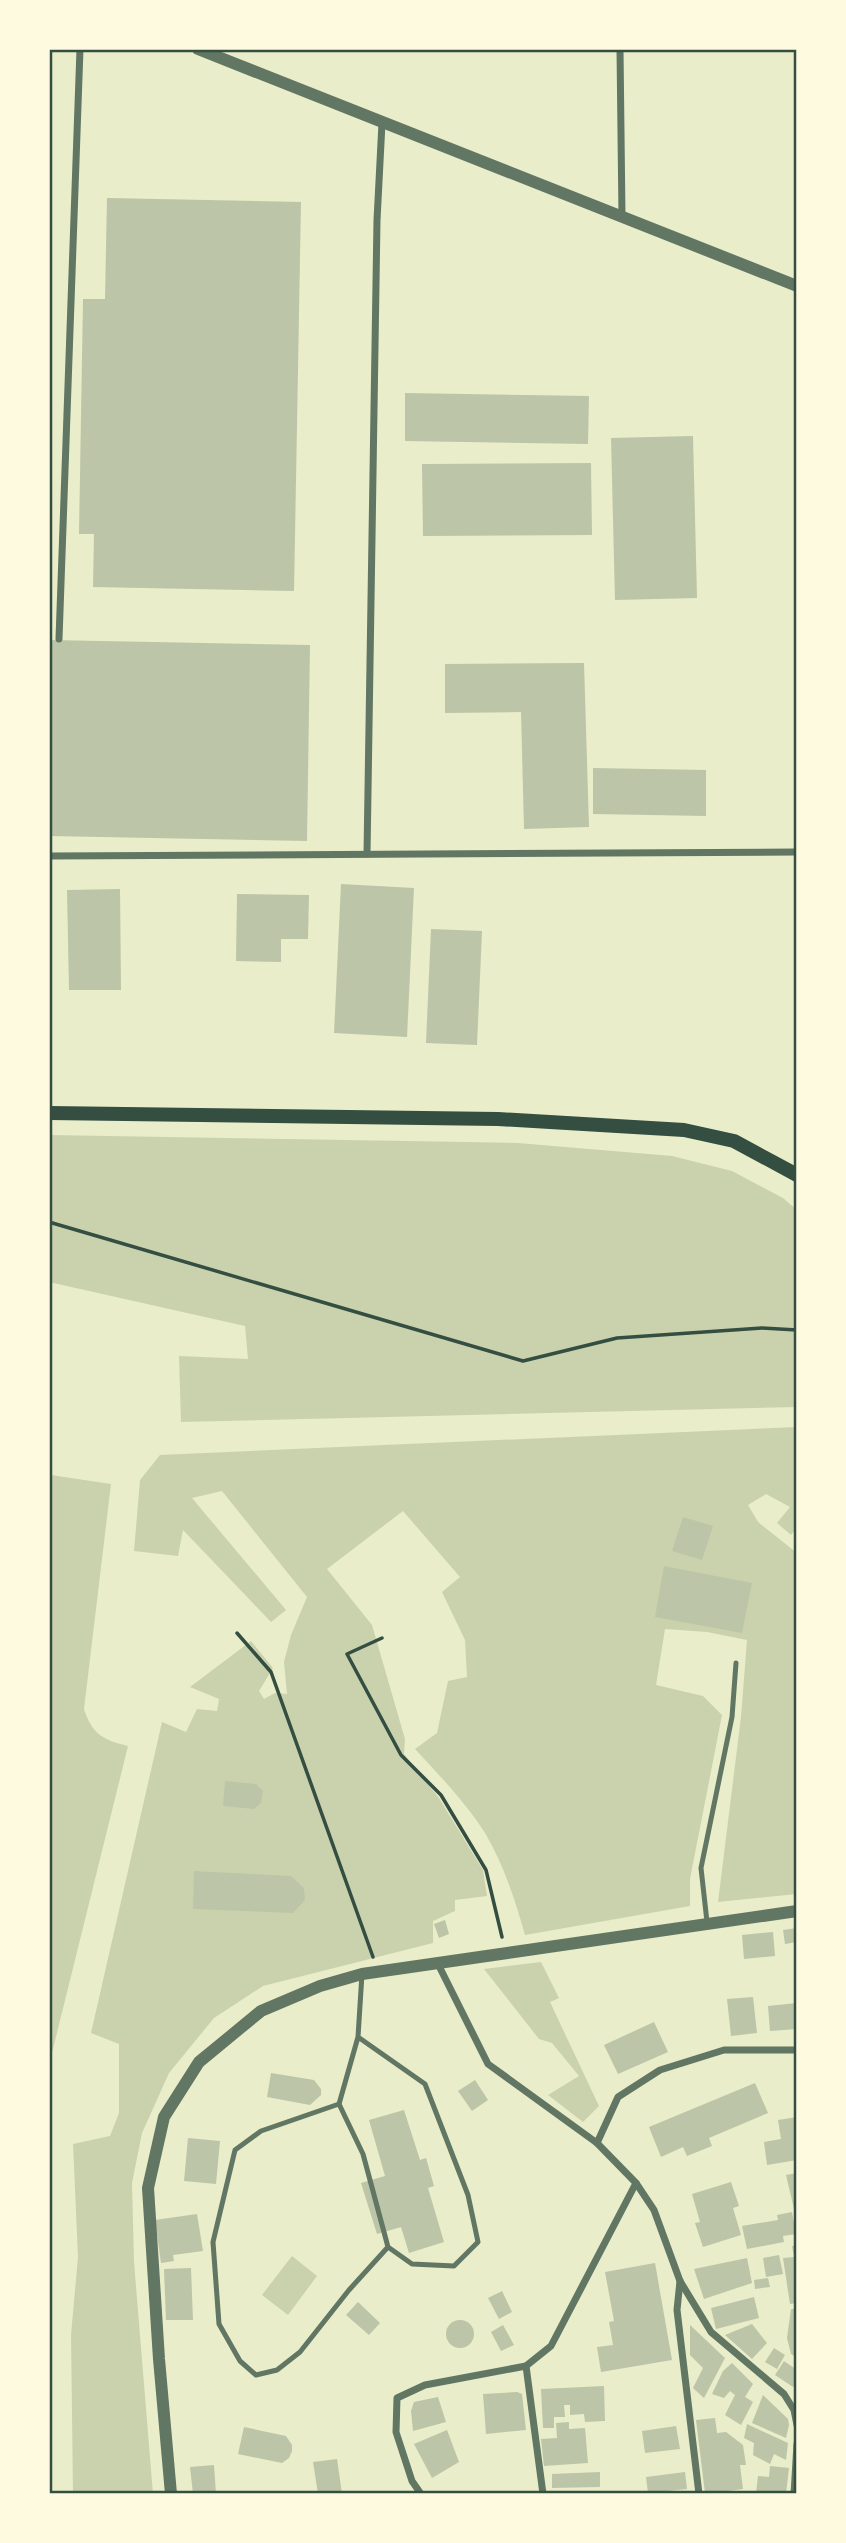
<svg xmlns="http://www.w3.org/2000/svg" width="846" height="2543" viewBox="0 0 846 2543" font-family="'IBM Plex Sans',sans-serif">
	<style>
		.green { fill: #cad2ad }
		.building { fill: #bcc5a7 }
		.lines { fill: none; stroke-linecap: round; stroke-linejoin: round }
		.path { stroke: #344e41; stroke-width: 3.5 }
		.service { stroke: #617663; stroke-width: 5 }
		.minor { stroke: #617663; stroke-width: 7 }
		.tertiary { stroke: #617663; stroke-width: 12 }
		.secondary { stroke: #344e41; stroke-width: 14 }
		.neatline { fill: none; stroke: #344e41; stroke-width: 2.5 }
	</style>
	<rect width="100%" height="100%" fill="#e9edc9"/>
	<g class="green">
		<polygon points="49,1135 518,1143 672,1156 732,1171 783,1198 797,1210 797,1407 181,1422 179,1356 248,1359 245,1326 49,1282"/>
		<path d="M797,1427V1528L791,1535L777,1523L790,1507L766,1494L748,1505L758,1522L797,1553V1894L718,1902L741,1717L747,1640L707,1632L665,1629L656,1685L703,1696L722,1715L690,1879V1906L525,1935C515,1900 504,1865 485,1833C466,1803 439,1775 415,1749L437,1733L448,1681L467,1677L465,1640L442,1592L460,1577L403,1511L327,1569L372,1625L405,1739L404,1754L439,1798L483,1870L487,1896L455,1900V1911L433,1921V1943L263,1986L214,2018L169,2073L142,2133L132,2183L134,2262L153,2494H73L71,2335L78,2257L73,2144L110,2136L119,2113V2044L91,2033L162,1722L186,1732L197,1709L217,1711L219,1699L190,1687L251,1641L273,1668L259,1691L264,1699L275,1693L287,1694L284,1662L291,1635L307,1597L222,1491L192,1498L286,1610L271,1622L183,1530L178,1556L134,1551L140,1480L160,1455Z"/>
		<path d="M51,1475L111,1484L84,1709C92,1734 103,1740 128,1746L49,2065V1500Z"/>
		<polygon points="541,1962 559,1998 550,2002 599,2106 583,2122 548,2095 579,2076 552,2043 539,2039 484,1969"/>
		<polygon points="292,2256 317,2276 288,2315 262,2295"/>
	</g>
	<g class="building">
		<polygon points="107,198 301,202 294,591 93,587 94,534 79,534 83,299 105,299"/>
		<polygon points="405,393 589,396 588,444 405,441"/>
		<polygon points="693,436 697,598 615,600 611,438"/>
		<polygon points="591,463 592,535 423,536 422,464"/>
		<polygon points="49,640 310,645 307,841 49,836"/>
		<polygon points="584,663 589,827 524,829 521,712 445,713 445,664"/>
		<polygon points="593,768 706,770 706,816 593,814"/>
		<polygon points="341,884 414,888 407,1037 334,1033"/>
		<polygon points="120,889 121,990 69,990 67,890"/>
		<polygon points="237,894 309,895 308,939 281,939 281,962 236,961"/>
		<polygon points="431,929 482,931 477,1045 426,1043"/>
		<polygon points="683,1517 713,1526 702,1560 672,1551"/>
		<polygon points="664,1566 752,1583 742,1633 655,1617"/>
		<polygon points="225,1781 256,1784 263,1791 261,1803 254,1809 223,1806"/>
		<polygon points="194,1871 291,1876 304,1888 305,1900 293,1913 193,1909"/>
		<polygon points="445,1920 449,1934 439,1938 434,1924"/>
		<polygon points="797,1928 797,1942 785,1944 783,1930"/>
		<polygon points="773,1932 775,1956 744,1959 742,1935"/>
		<polygon points="753,1997 757,2033 731,2036 727,1999"/>
		<polygon points="797,2003 797,2029 770,2031 768,2006"/>
		<polygon points="654,2022 668,2052 618,2074 604,2045"/>
		<polygon points="271,2073 314,2080 321,2089 321,2095 310,2105 267,2097"/>
		<polygon points="475,2080 488,2100 472,2111 458,2091"/>
		<polygon points="755,2083 768,2113 709,2138 712,2146 687,2156 683,2147 661,2157 649,2127"/>
		<polygon points="404,2110 420,2160 426,2158 434,2186 428,2188 444,2242 409,2253 401,2227 377,2234 361,2183 385,2176 369,2120"/>
		<polygon points="797,2117 797,2160 767,2165 764,2142 781,2139 778,2120"/>
		<polygon points="188,2138 220,2141 216,2184 184,2181"/>
		<polygon points="797,2173 797,2209 794,2209 786,2175"/>
		<polygon points="731,2182 739,2206 733,2208 741,2235 703,2247 695,2223 700,2222 692,2194"/>
		<polygon points="792,2212 796,2234 783,2236 784,2242 747,2249 742,2226 778,2220 777,2215"/>
		<polygon points="197,2214 203,2251 173,2255 174,2261 161,2263 155,2220"/>
		<polygon points="797,2245 797,2303 790,2304 783,2258 794,2257 792,2246"/>
		<polygon points="779,2255 783,2274 766,2277 763,2258"/>
		<polygon points="747,2258 752,2283 704,2299 694,2269"/>
		<polygon points="655,2263 672,2360 601,2372 597,2347 613,2345 609,2322 614,2321 605,2272"/>
		<polygon points="191,2268 193,2320 166,2320 164,2269"/>
		<polygon points="768,2278 770,2287 755,2289 754,2280"/>
		<polygon points="502,2291 512,2312 499,2319 488,2298"/>
		<polygon points="754,2297 759,2318 716,2329 711,2308"/>
		<polygon points="358,2302 380,2323 369,2335 346,2315"/>
		<polygon points="791,2309 797,2309 797,2358 791,2354 787,2338"/>
		<circle cx="460" cy="2334" r="14"/>
		<polygon points="752,2324 767,2343 752,2359 725,2335"/>
		<polygon points="503,2325 514,2345 501,2351 491,2332"/>
		<polygon points="690,2325 725,2358 704,2398 693,2388 703,2368 690,2355"/>
		<polygon points="774,2348 785,2355 777,2369 765,2362"/>
		<polygon points="784,2361 797,2370 797,2382 793,2387 775,2375"/>
		<polygon points="732,2363 753,2384 745,2397 753,2402 741,2425 725,2415 735,2395 730,2391 724,2398 712,2394 723,2371"/>
		<polygon points="604,2386 605,2421 585,2422 584,2414 570,2415 570,2405 564,2405 565,2417 554,2417 554,2428 543,2428 541,2389"/>
		<polygon points="517,2392 522,2394 526,2430 486,2434 483,2394"/>
		<polygon points="763,2395 788,2419 789,2425 786,2438 752,2423"/>
		<polygon points="438,2397 446,2422 413,2431 411,2411 414,2402"/>
		<polygon points="715,2418 717,2433 726,2432 743,2445 746,2465 740,2465 743,2489 721,2492 721,2494 705,2493 696,2420"/>
		<polygon points="569,2422 569,2429 585,2428 588,2463 544,2466 541,2439 557,2438 556,2423"/>
		<polygon points="747,2424 788,2443 786,2460 774,2454 770,2464 753,2455 754,2443 744,2438"/>
		<polygon points="676,2426 680,2449 645,2453 642,2431"/>
		<polygon points="244,2427 286,2436 292,2445 292,2451 289,2458 282,2463 238,2454"/>
		<polygon points="447,2430 459,2462 432,2478 414,2444"/>
		<polygon points="337,2459 342,2494 318,2494 313,2462"/>
		<polygon points="214,2465 216,2494 193,2494 190,2467"/>
		<polygon points="770,2466 789,2468 786,2494 756,2494 758,2476 769,2477"/>
		<polygon points="600,2472 600,2487 552,2488 552,2474"/>
		<polygon points="685,2472 687,2489 648,2493 646,2477"/>
	</g>
	<g class="lines">
		<g class="path">
			<polyline points="49,1222 523,1361 617,1338 762,1328 797,1330"/>
			<polyline points="237,1633 271,1672 373,1957"/>
			<polyline points="382,1638 347,1654 401,1755 441,1795 486,1870 502,1937"/>
		</g>
		<g class="service">
			<polyline points="707,1922 701,1868 732,1717 736,1663"/>
			<polyline points="358,2037 339,2104 363,2154 388,2247 412,2264 454,2266 478,2242 468,2195 425,2084 358,2037 362,1974"/>
			<polyline points="339,2104 261,2131 235,2150 213,2242 219,2324 240,2361 256,2375 277,2370 300,2352 349,2290 388,2247"/>
		</g>
		<g class="minor">
			<polyline points="620,49 622,217"/>
			<polyline points="59,639 80,49"/>
			<polyline points="367,854 377,220 382,123"/>
			<polyline points="49,856 797,852"/>
			<polyline points="437,1962 488,2064 597,2143 636,2183 654,2210 680,2281 711,2332 784,2394 794,2410 797,2425"/>
			<polyline points="597,2143 618,2097 660,2070 724,2050 797,2050"/>
			<polyline points="680,2281 677,2310 699,2494"/>
			<polyline points="526,2366 543,2494"/>
			<polyline points="421,2494 412,2481 396,2432 397,2398 425,2385 526,2366 551,2346 636,2183"/>
			<polyline points="794,2494 797,2444"/>
		</g>
		<g class="tertiary">
			<polyline points="198,49 797,286"/>
			<polyline points="171,2494 159,2359 148,2188 164,2117 199,2062 261,2011 320,1986 362,1974 797,1911"/>
		</g>
		<polyline class="secondary" points="49,1113 498,1119 684,1130 734,1141 797,1175"/>
	</g>
	<rect width="846" height="2543" fill="none" stroke="#fefae0" stroke-width="102"/>
	<rect x="51" y="51" width="744" height="2441" class="neatline"/>
</svg>
